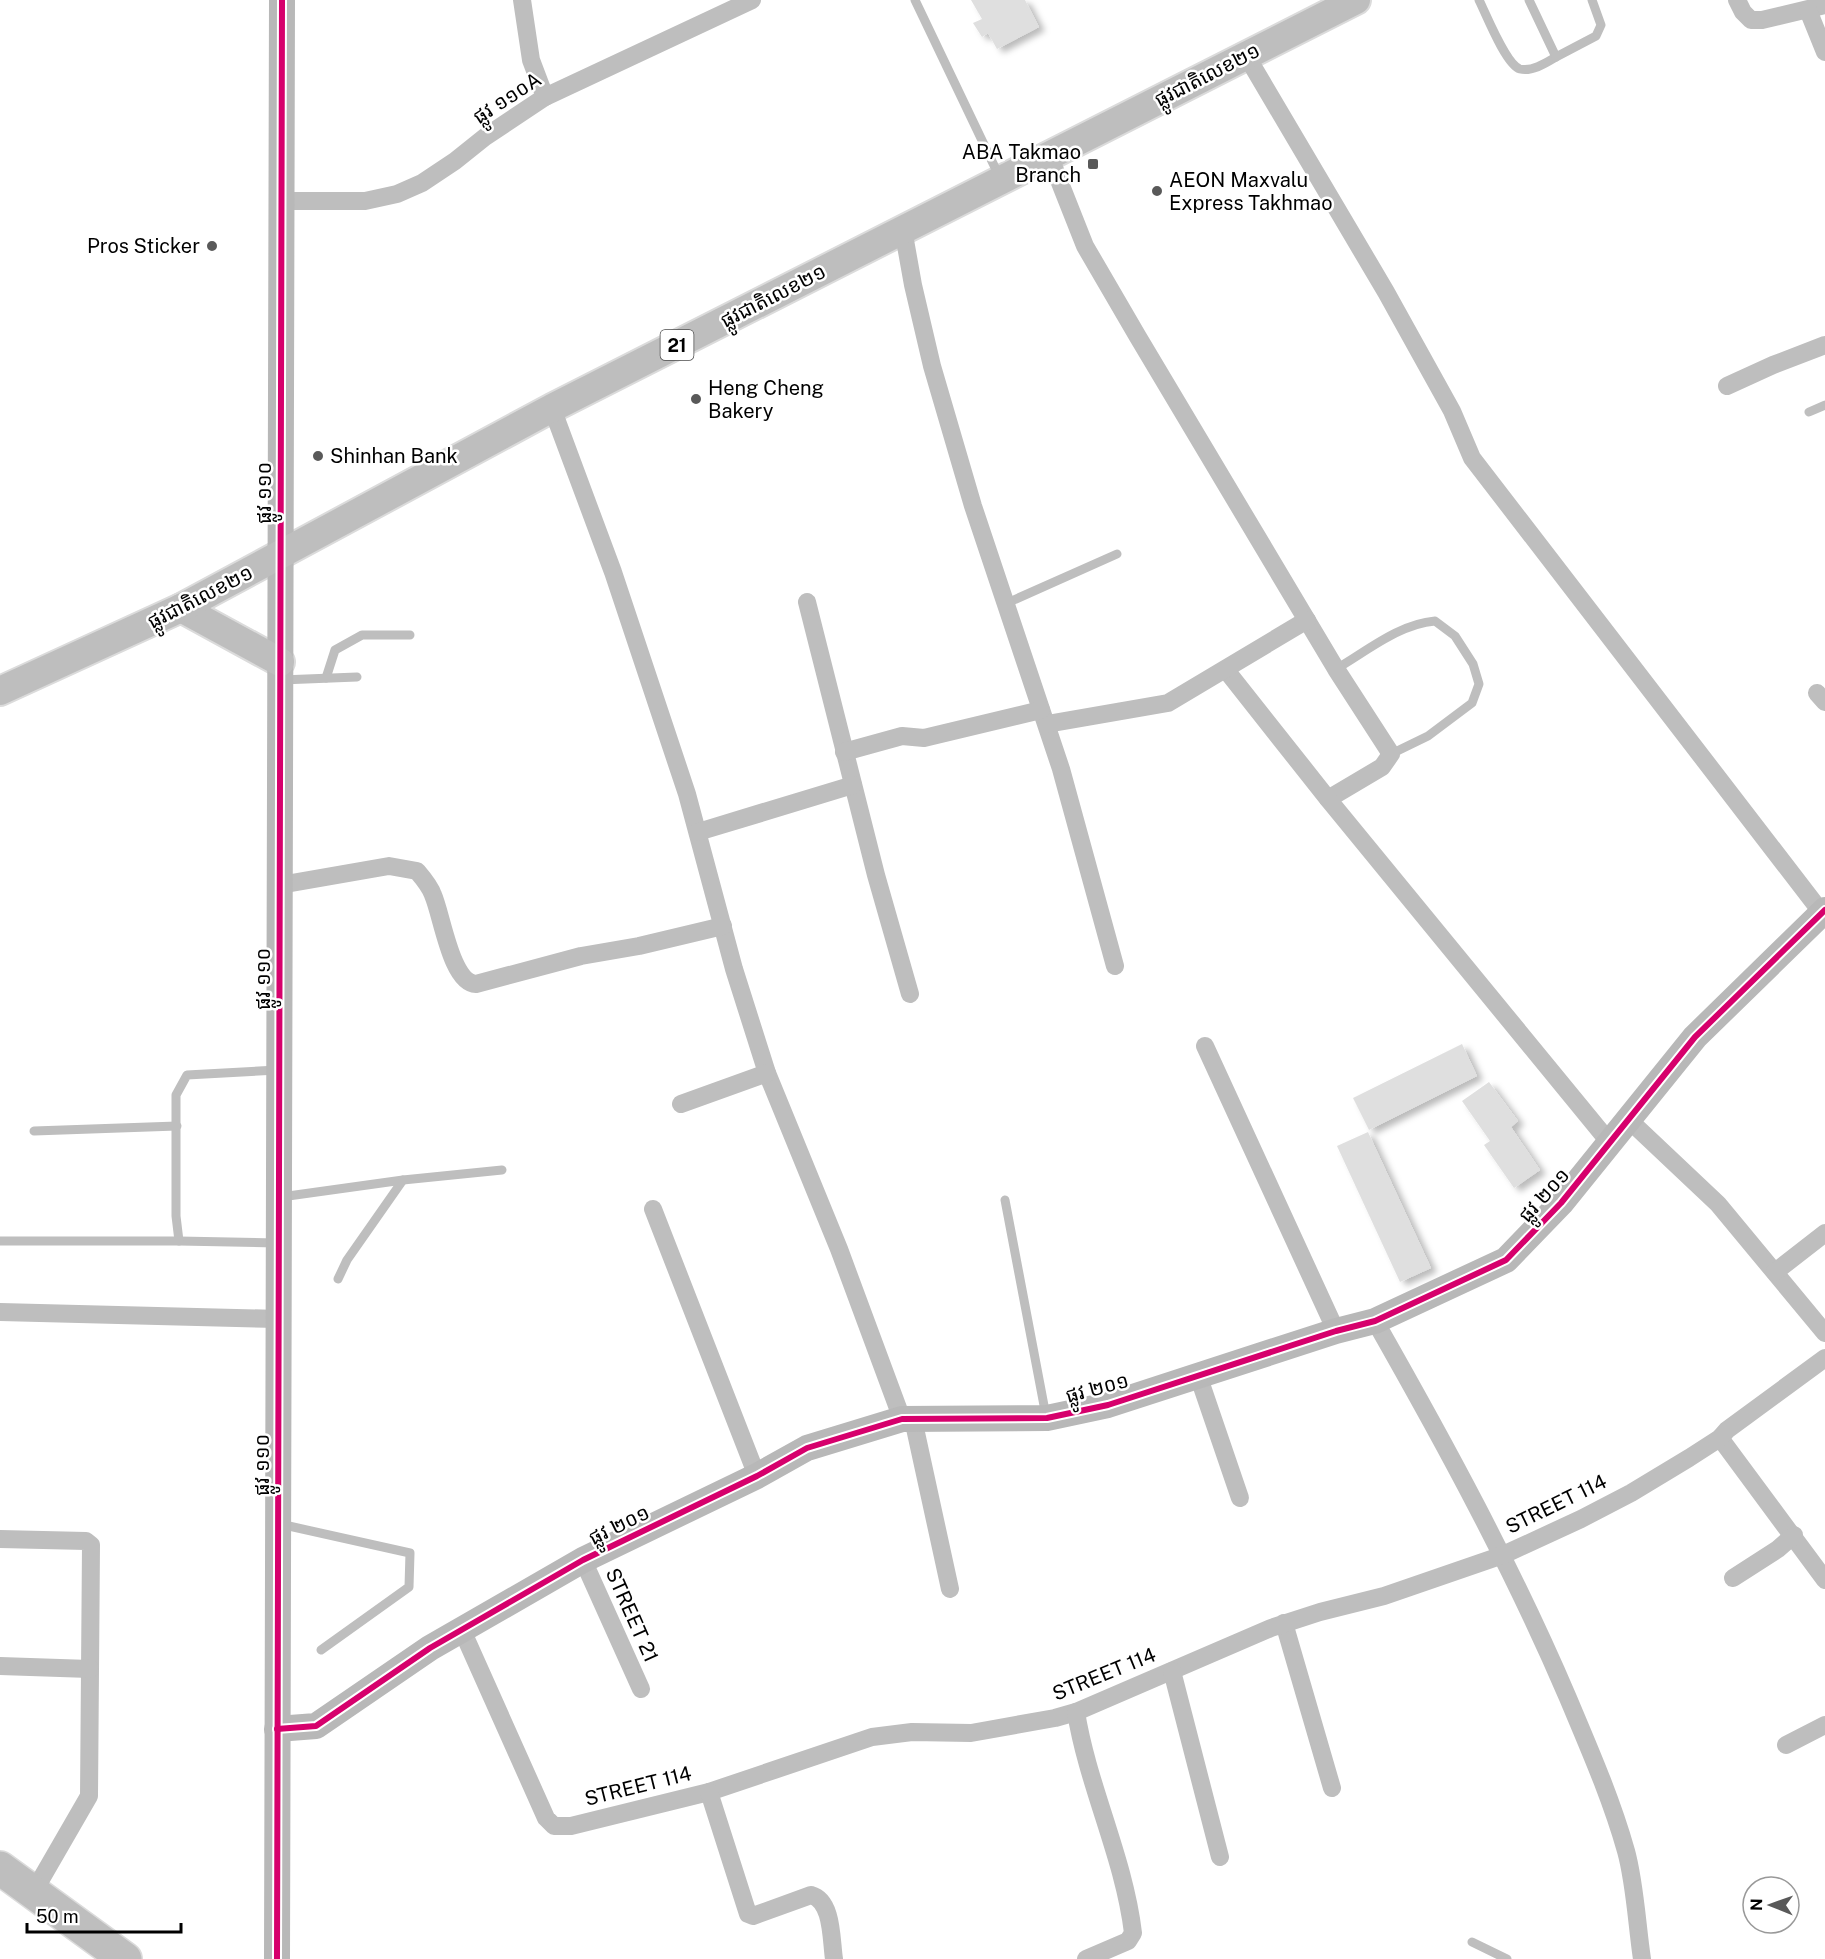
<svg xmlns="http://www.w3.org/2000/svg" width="1825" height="1959" viewBox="0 0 1825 1959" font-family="'Public Sans','Noto Sans Khmer',sans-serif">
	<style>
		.building { fill: #dfdfdf; filter: url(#shadow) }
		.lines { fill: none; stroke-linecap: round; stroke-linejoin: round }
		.primary-casing { stroke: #dbdbdb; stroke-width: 32 }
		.highway-casing { stroke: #dbdbdb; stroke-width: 36 }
		.lane { stroke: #bebebe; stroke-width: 9 }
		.street { stroke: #bebebe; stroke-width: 18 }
		.secondary { stroke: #b8b8b8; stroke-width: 26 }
		.primary { stroke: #bebebe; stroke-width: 28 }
		.highway { stroke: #bebebe; stroke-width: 33 }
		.cycleway-casing { stroke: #fff; stroke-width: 10 }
		.cycleway { stroke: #d6006c; stroke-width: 6 }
		.poi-dot { fill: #595959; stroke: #fff; stroke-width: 2 }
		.labels { text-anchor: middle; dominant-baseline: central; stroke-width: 5; stroke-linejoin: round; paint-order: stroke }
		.shield { fill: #fff; stroke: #4c4c4c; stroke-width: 1.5 }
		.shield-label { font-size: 18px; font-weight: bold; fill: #000 }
		.street-label { font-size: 20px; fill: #000; stroke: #fff }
		.poi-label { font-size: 20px; fill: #000; stroke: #fff; text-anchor: start }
	</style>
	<defs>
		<filter id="shadow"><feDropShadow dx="6" dy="4" stdDeviation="3" flood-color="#0004"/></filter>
	</defs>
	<rect width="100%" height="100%" fill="#fff"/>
	<g class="building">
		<polygon points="971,0 1025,0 1039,27 997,49 988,33 982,37 973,23 982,19"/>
		<polygon points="1462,1044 1477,1076 1369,1130 1353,1098"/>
		<polygon points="1489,1082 1518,1121 1511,1127 1540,1170 1514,1188 1484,1145 1490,1141 1462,1101"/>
		<polygon points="1368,1132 1431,1268 1400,1282 1337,1146"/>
	</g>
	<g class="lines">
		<g class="primary-casing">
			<g id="primary">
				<polyline points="181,608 280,662"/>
				<polyline points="0,691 181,608 552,408 1356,0"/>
			</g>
		</g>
		<g class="highway-casing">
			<polyline id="highway" points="0,1868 125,1959"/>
		</g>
		<g class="lane">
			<polyline points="915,0 1000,178"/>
			<path d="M1479,0C1486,14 1506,65 1520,69C1532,72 1546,63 1556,57L1529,0"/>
			<polyline points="1556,57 1596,36 1601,25 1592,0"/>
			<polyline points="1809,412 1825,405"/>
			<polyline points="1007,603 1117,554"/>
			<path d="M1336,669C1367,651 1399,624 1435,621L1455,636L1473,664L1479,684L1472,703L1428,736L1391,754"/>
			<polyline points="326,678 335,650 362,635 410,635"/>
			<polyline points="281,680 357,677"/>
			<polyline points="34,1131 177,1126"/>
			<polyline points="281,1197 403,1180 502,1170"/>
			<polyline points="1005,1200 1046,1416"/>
			<polyline points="0,1241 179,1241 276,1243"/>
			<polyline points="179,1241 176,1216 176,1095 187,1075 277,1070"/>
			<polyline points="338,1279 347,1260 403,1180"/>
			<polyline points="280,1524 410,1553 409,1587 321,1650"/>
			<polyline points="1472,1942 1507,1959"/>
		</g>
		<g class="street">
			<polyline points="522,0 531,60 545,97"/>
			<polyline points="1737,0 1743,12 1751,20 1762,20 1825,5"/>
			<polyline points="1808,10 1825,52"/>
			<polyline points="1246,55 1386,292 1452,411 1472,458 1822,913"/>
			<polyline points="1049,155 1085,246 1138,337 1336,669 1391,754 1382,767 1328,799"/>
			<polyline points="281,201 365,201 397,194 422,183 455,161 485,137 545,97 752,0"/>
			<polyline points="903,229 913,285 932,366 973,506 1061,769 1115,966"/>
			<polyline points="1727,386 1773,365 1825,345"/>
			<polyline points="552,408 613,572 687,794 734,969 767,1073 839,1249 902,1419"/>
			<polyline points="807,602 876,875 910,994"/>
			<polyline points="1226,670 1328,799 1610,1143"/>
			<polyline points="1817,693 1825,702"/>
			<polyline points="1047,724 1168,703 1307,620"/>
			<polyline points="844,752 902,736 924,738 1041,710"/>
			<polyline points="698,832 853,785"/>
			<path d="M280,885L389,866L417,871C423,878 430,886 433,895C442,915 451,983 476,984L581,956L639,946L723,926"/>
			<polyline points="1205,1046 1336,1331"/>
			<polyline points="681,1104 767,1073"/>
			<polyline points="1629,1120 1718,1204 1825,1333"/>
			<polyline points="653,1209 757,1476"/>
			<polyline points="1775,1272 1825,1233"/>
			<polyline points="0,1312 279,1319"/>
			<path d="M1375,1321C1445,1444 1512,1567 1568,1698C1589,1748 1611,1798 1626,1851C1635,1883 1637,1926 1642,1959"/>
			<polyline points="1198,1375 1240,1498"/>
			<polyline points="913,1419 950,1589"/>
			<polyline points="1720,1438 1825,1580"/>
			<polyline points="0,1539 86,1541 91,1545 89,1796 33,1893"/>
			<polyline points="583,1560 641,1689"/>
			<polyline points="1733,1578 1778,1549 1794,1535"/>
			<polyline points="1284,1623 1332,1788"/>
			<polyline points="462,1630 546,1818 554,1826 571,1826 709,1792 872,1737 912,1732 971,1733 1055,1718 1076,1712 1271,1628 1320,1612 1384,1596 1503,1555 1581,1519 1631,1493 1689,1458 1720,1438 1727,1430 1825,1358"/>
			<polyline points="0,1666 90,1669"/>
			<polyline points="1172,1671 1220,1857"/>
			<path d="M1076,1712C1088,1787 1124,1857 1133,1933L1128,1941L1086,1959"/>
			<polyline points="1786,1745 1825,1725"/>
			<path d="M709,1792L748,1914L753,1916L811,1895C833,1901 831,1940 834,1959"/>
		</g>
		<g class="secondary">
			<polyline points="277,1729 316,1726 430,1648 583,1560 757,1476 807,1448 902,1419 1047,1418 1108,1405 1336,1331 1375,1321 1506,1260 1561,1203 1695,1037 1825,910"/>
			<polyline points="277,1959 282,0"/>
		</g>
		<use href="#primary" class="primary"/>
		<use href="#highway" class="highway"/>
		<g class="cycleway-casing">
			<g id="cycleway">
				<polyline points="277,1729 316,1726 430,1648 583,1560 757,1476 807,1448 902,1419 1047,1418 1108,1405 1336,1331 1375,1321 1506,1260 1561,1203 1695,1037 1825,910"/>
				<polyline points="277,1959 282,0"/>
			</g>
		</g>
		<use href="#cycleway" class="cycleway"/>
	</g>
	<g class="poi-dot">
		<rect x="1087" y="158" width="12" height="12" rx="3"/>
		<circle cx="1157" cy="191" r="6"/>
		<circle cx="212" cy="246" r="6"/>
		<circle cx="696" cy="399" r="6"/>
		<circle cx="318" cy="456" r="6"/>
	</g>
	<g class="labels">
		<rect class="shield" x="660.5" y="330" width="33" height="30" rx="4.5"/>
		<g class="shield-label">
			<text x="677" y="345">21</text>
		</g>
		<g class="street-label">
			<text transform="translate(1207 75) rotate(-27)">ផ្លូវជាតិលេខ២១</text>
			<text transform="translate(507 98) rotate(-33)">ផ្លូវ ១១០A</text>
			<text transform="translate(773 296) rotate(-27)">ផ្លូវជាតិលេខ២១</text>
			<text transform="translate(264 493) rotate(-90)">ផ្លូវ ១១០</text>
			<text transform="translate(200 597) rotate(-27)">ផ្លូវជាតិលេខ២១</text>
			<text transform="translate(263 979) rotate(-90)">ផ្លូវ ១១០</text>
			<text transform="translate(1544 1195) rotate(-48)">ផ្លូវ ២០១</text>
			<text transform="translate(1097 1388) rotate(-15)">ផ្លូវ ២០១</text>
			<text transform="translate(262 1465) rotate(-90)">ផ្លូវ ១១០</text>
			<text transform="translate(1556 1504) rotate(-26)">STREET 114</text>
			<text transform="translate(619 1525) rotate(-26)">ផ្លូវ ២០១</text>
			<text transform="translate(632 1615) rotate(66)">STREET 21</text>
			<text transform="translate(1104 1674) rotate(-22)">STREET 114</text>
			<text transform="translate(638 1786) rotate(-14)">STREET 114</text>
		</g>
		<g class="poi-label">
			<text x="1081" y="152" text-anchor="end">ABA Takmao<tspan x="1081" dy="23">Branch</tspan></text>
			<text x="1169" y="180">AEON Maxvalu<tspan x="1169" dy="23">Express Takhmao</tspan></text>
			<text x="200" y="246" text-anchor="end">Pros Sticker</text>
			<text x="708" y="388">Heng Cheng<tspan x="708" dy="23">Bakery</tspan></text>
			<text x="330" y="456">Shinhan Bank</text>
		</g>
	</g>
	<g transform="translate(1771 1905) rotate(271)"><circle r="28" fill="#ffffff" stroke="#999999" stroke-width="1.5"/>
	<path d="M0-4.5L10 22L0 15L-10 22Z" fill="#595959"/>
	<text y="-9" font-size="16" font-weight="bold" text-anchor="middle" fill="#000000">N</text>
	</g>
	<path d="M27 1923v9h154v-9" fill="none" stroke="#000000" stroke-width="3"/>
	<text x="36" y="1923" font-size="18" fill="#000000" stroke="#ffffff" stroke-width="4.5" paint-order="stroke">50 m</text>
</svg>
